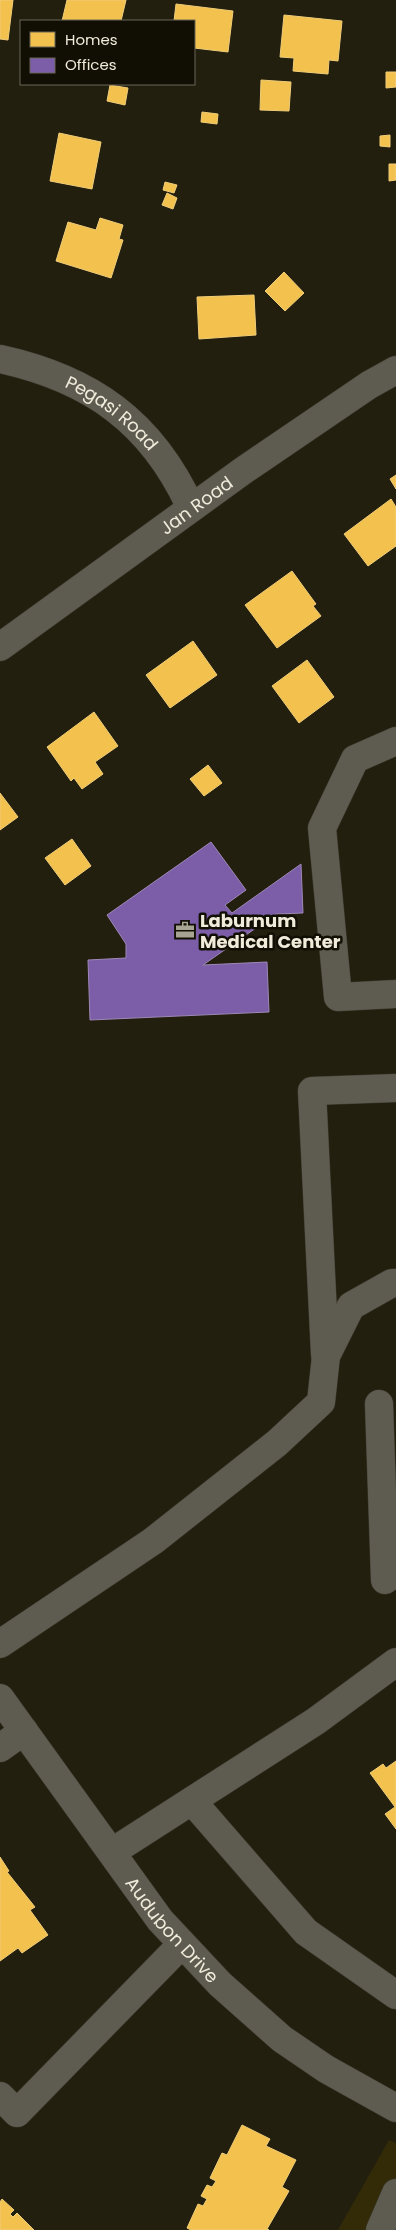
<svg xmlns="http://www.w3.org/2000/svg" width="396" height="2230" viewBox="0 0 396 2230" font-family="Poppins,sans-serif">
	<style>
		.built { fill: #332b07 }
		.homes { fill: #f2c14e; stroke: #f1ce78 }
		.offices { fill: #7b5ea7; stroke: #9e88b6 }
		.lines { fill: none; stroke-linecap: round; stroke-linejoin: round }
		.minor-casing { stroke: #3e3b2f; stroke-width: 29 }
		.minor { stroke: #5e5b50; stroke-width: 28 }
		.labels { text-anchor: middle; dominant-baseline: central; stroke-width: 5; stroke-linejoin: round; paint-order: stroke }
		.street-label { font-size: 18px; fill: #f0ebda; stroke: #110e03 }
		.poi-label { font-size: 18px; font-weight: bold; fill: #f0ebda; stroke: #110e03; text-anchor: start }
	</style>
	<rect width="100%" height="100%" fill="#231f0f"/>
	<polygon class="built" points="389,2140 396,2143 396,2230 338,2230"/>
	<g class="homes">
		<polygon points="0,0 13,0 8,40 0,39"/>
		<polygon points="67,0 126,0 121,21 62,21"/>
		<polygon points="176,4 233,11 228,52 194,48 194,21 174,21"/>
		<polygon points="284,15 342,21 338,61 329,60 328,74 293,71 294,58 280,57"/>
		<polygon points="386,72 396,72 396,87 386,88"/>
		<polygon points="261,80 291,82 289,111 260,110"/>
		<polygon points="110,85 128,88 125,105 107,101"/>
		<polygon points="202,112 218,114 217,124 201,122"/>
		<polygon points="59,133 101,142 92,189 50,181"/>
		<polygon points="390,135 390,147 380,146 380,136"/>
		<polygon points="389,164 396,164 396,180 389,181"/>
		<polygon points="165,182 177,185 174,193 163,190"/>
		<polygon points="167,193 177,198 173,209 162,205"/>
		<polygon points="100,218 123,225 119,239 123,240 111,278 56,261 68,222 96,230"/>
		<polygon points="284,272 304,293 285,311 265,291"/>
		<polygon points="254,295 256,335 199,339 197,297"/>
		<polygon points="396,475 396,489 390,479"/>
		<polygon points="391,499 396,507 396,546 368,566 344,534"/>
		<polygon points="292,571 316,604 313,606 321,616 277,648 245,605"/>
		<polygon points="193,641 217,675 170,708 146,675"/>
		<polygon points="307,660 334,697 299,723 272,686"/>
		<polygon points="94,712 118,746 95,762 103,774 82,789 74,778 71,781 47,747"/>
		<polygon points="208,765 222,783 204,796 190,779"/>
		<polygon points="0,793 18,817 0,830"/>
		<polygon points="72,839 91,866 65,885 45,858"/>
		<polygon points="396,1761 396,1829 385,1814 395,1807 370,1773 383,1764 386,1768"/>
		<polygon points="0,1857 9,1871 7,1872 35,1907 30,1910 48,1935 22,1953 18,1948 0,1961"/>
		<polygon points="242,2125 270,2139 266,2146 296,2160 282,2187 289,2191 267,2229 269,2230 191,2230 187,2228 198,2204 203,2206 207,2199 201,2196 207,2185 212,2187 216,2181 210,2178 222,2153 227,2155"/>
		<polygon points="2,2199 14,2210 10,2214 13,2217 17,2213 34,2230 0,2230 0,2202"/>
	</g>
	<polygon class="offices" points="211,842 246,890 225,905 232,913 301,864 303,913 276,914 203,965 267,962 269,1012 90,1020 88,960 126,958 126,944 107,915"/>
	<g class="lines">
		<g class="minor-casing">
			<g id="minor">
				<path id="s1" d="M0,359C91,379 152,422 191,508"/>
				<path id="s2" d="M0,647L244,470L369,385L396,370"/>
				<polyline points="396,741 355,759 322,828 338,997 396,994"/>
				<polyline points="325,1354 312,1091 396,1088"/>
				<polyline points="379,1404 385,1580 396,1572"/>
				<polyline points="0,1644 153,1541 277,1443 321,1402 326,1356 351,1306 392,1283 396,1283"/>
				<path id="s3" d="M0,1698L160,1920L220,1984L282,2039L326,2069L396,2108"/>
				<polyline points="0,1748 24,1731"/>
				<polyline points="192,1801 306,1932 396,1995"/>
				<polyline points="112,1852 316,1721 396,1662"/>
				<polyline points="0,2096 17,2113 182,1944"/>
				<polyline points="380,2230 396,2193"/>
			</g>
		</g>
		<use href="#minor" class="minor"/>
	</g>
	<defs>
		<g id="office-bare" transform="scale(1.5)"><path d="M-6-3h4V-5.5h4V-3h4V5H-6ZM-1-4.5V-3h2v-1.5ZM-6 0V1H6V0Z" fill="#a8a493" stroke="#110e03" stroke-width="2.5" paint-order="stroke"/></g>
	</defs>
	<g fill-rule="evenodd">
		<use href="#office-bare" x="185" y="930"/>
	</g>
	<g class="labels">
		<g class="street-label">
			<text stroke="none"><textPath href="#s1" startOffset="126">Pegasi Road</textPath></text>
			<text stroke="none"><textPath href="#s2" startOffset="242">Jan Road</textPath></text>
			<text stroke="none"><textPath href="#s3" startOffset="289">Audubon Drive</textPath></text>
		</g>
		<g class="poi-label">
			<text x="200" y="920">Laburnum<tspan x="200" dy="21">Medical Center</tspan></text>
		</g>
	</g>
	<rect x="20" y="20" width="175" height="65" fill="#110e03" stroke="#6a6659"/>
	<rect x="30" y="32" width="25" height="15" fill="#f2c14e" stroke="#6a6659"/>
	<text x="65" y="45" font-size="15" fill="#f0ebda">Homes</text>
	<rect x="30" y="58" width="25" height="15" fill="#7b5ea7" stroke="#6a6659"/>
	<text x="65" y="70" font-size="15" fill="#f0ebda">Offices</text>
</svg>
